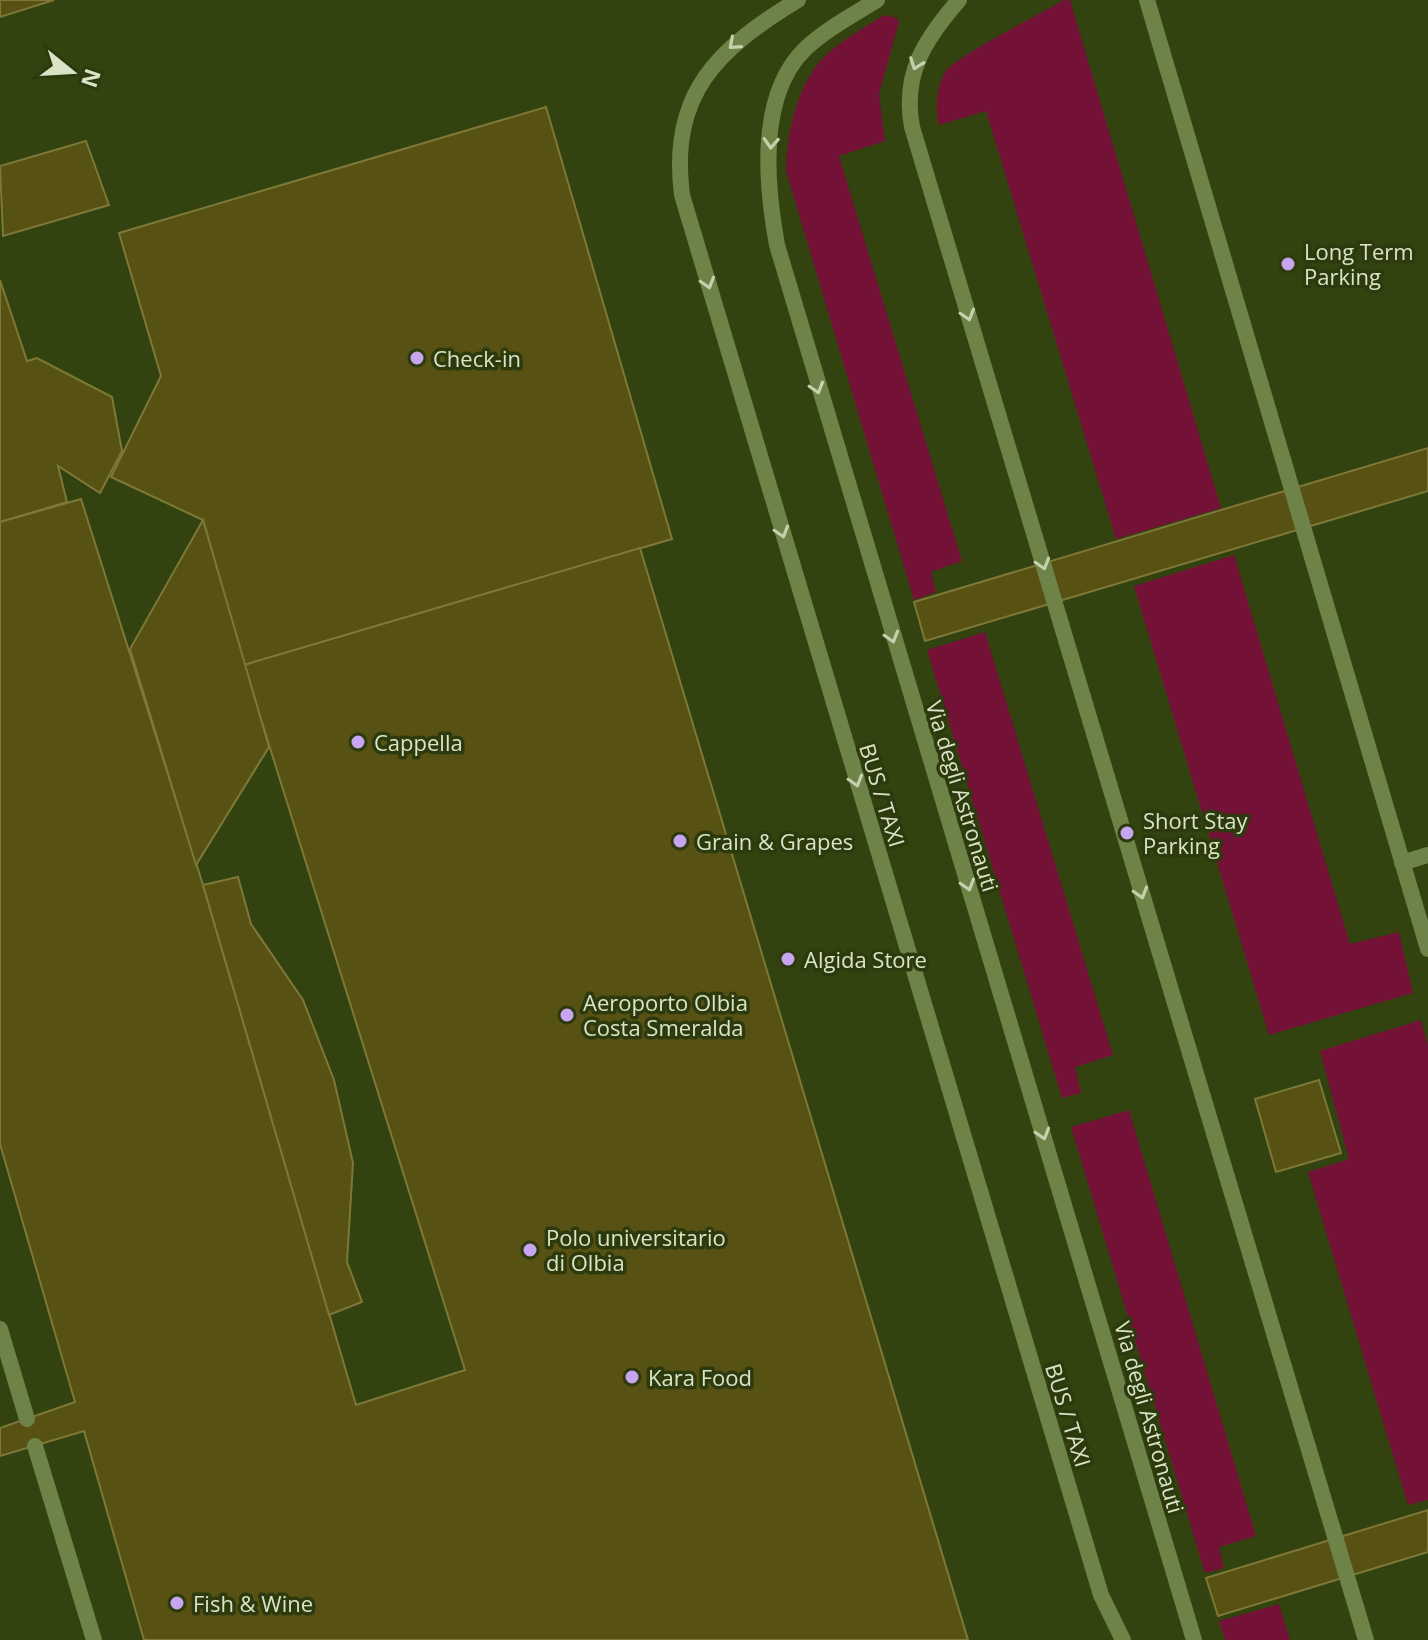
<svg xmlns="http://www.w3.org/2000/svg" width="1428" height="1640" viewBox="0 0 1428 1640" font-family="'Open Sans',sans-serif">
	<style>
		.built { fill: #33430f }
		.green { fill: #731236 }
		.building { fill: #575213; stroke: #7d7838; stroke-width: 2 }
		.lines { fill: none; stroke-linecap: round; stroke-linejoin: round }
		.service { stroke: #6e8347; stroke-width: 16 }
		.tertiary { stroke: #6e8347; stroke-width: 16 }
		.oneway { stroke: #c3d1ac }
		.poi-dot { fill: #c7a6ef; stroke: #2c3a0d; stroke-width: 3 }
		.labels { text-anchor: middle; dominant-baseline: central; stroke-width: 7; stroke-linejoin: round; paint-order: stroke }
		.poi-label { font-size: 22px; fill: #d8e4c5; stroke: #2c3a0d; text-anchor: start }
		.street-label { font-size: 22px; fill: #d8e4c5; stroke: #2c3a0d }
	</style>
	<rect width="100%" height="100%" fill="#2c3a0d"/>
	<rect class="built" x="0" y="0" width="1428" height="1640"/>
	<g class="green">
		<path d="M1064,0H1070L1221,508L1116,539L986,111L939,125C935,107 936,88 946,71C955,57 1044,12 1064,0Z"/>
		<path d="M884,15L897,18L899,22L879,94L885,141L839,156L962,561L931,572L936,592L914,600L786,171C787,133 797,82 827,54C844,39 865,27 884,15Z"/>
		<polygon points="1234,555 1350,944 1399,932 1413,993 1269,1035 1134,586"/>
		<polygon points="985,632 1113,1055 1075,1067 1081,1093 1062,1098 927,650"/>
		<polygon points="1421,1020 1428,1046 1428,1500 1408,1505 1308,1172 1349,1159 1320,1051"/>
		<polygon points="1129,1110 1256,1536 1219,1547 1224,1568 1205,1573 1071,1127"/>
		<polygon points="1279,1604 1290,1640 1225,1640 1219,1621"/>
	</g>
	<g class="building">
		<polygon points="0,0 54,0 0,17"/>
		<polygon points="546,107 672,539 244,665 203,520 111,477 161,376 119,233"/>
		<polygon points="86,141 109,205 3,236 0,166"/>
		<polygon points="0,280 27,361 37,358 112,397 122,451 100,493 58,466 67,502 0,522"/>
		<polygon points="1428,448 1428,491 925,641 914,602"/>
		<polygon points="81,499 203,885 356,1405 465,1370 244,665 640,548 968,1640 144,1640 84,1431 0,1456 0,1428 75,1402 0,1144 0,522"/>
		<polygon points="203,520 269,747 196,865 130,649"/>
		<polygon points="238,877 251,924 303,1000 334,1080 353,1163 347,1262 362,1302 329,1315 203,885"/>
		<polygon points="1319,1080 1341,1153 1276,1172 1255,1099"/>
		<polygon points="1428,1510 1428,1552 1218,1616 1206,1578"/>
	</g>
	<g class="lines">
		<g class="service">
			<path d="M798,0C717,49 669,94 682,195L1101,1595L1123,1640"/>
			<path d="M959,0C925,39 902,74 912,127L1366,1640"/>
			<polyline points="1147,0 1428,949"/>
			<polyline points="1402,863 1428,855"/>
			<polyline points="0,1329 27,1419"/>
			<polyline points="35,1446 94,1640"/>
		</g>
		<path class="tertiary" d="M877,0C853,15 826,29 805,49C757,96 766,185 777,245L1194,1640"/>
	</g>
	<defs><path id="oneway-chevron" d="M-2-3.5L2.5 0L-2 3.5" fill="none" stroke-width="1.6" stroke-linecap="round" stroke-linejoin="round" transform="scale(2)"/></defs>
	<g class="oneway">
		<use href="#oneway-chevron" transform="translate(734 44) rotate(139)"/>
		<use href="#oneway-chevron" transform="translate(916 64) rotate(110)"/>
		<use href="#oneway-chevron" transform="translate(771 143) rotate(93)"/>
		<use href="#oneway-chevron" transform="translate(708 283) rotate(73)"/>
		<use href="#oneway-chevron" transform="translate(968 315) rotate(73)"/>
		<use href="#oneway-chevron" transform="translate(817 388) rotate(73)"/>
		<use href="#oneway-chevron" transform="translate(782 532) rotate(73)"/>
		<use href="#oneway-chevron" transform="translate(1043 564) rotate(73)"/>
		<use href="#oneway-chevron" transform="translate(892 637) rotate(73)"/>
		<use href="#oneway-chevron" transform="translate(856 781) rotate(73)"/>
		<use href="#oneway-chevron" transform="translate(968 885) rotate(73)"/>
		<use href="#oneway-chevron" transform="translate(1141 893) rotate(73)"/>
		<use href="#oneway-chevron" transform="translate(1043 1134) rotate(73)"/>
	</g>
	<g class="poi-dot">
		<circle cx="1288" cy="264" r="8"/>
		<circle cx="417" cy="358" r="8"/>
		<circle cx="358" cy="742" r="8"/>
		<circle cx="1127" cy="833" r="8"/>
		<circle cx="680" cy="841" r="8"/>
		<circle cx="788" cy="959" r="8"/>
		<circle cx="567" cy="1015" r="8"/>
		<circle cx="530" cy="1250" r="8"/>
		<circle cx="632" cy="1377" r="8"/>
		<circle cx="177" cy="1603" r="8"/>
	</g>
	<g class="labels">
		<g class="poi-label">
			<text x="1304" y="251">Long Term<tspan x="1304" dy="25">Parking</tspan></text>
			<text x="433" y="358">Check-in</text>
			<text x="374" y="742">Cappella</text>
			<text x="1143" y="820">Short Stay<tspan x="1143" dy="25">Parking</tspan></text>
			<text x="696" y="841">Grain &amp; Grapes</text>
			<text x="804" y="959">Algida Store</text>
			<text x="583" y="1002">Aeroporto Olbia<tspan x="583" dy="25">Costa Smeralda</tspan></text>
			<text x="546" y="1237">Polo universitario<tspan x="546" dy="25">di Olbia</tspan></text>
			<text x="648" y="1377">Kara Food</text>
			<text x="193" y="1603">Fish &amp; Wine</text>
		</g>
		<g class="street-label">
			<text transform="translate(883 795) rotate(73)">BUS / TAXI</text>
			<text transform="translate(963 796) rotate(73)">Via degli Astronauti</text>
			<text transform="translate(1069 1415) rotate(73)">BUS / TAXI</text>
			<text transform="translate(1150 1417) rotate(74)">Via degli Astronauti</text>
		</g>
	</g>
	<g transform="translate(72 72) rotate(108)" stroke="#2c3a0d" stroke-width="6" paint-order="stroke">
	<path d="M0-6L14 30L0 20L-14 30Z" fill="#d8e4c5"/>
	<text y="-12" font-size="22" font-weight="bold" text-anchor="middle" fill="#d8e4c5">N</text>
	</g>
</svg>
